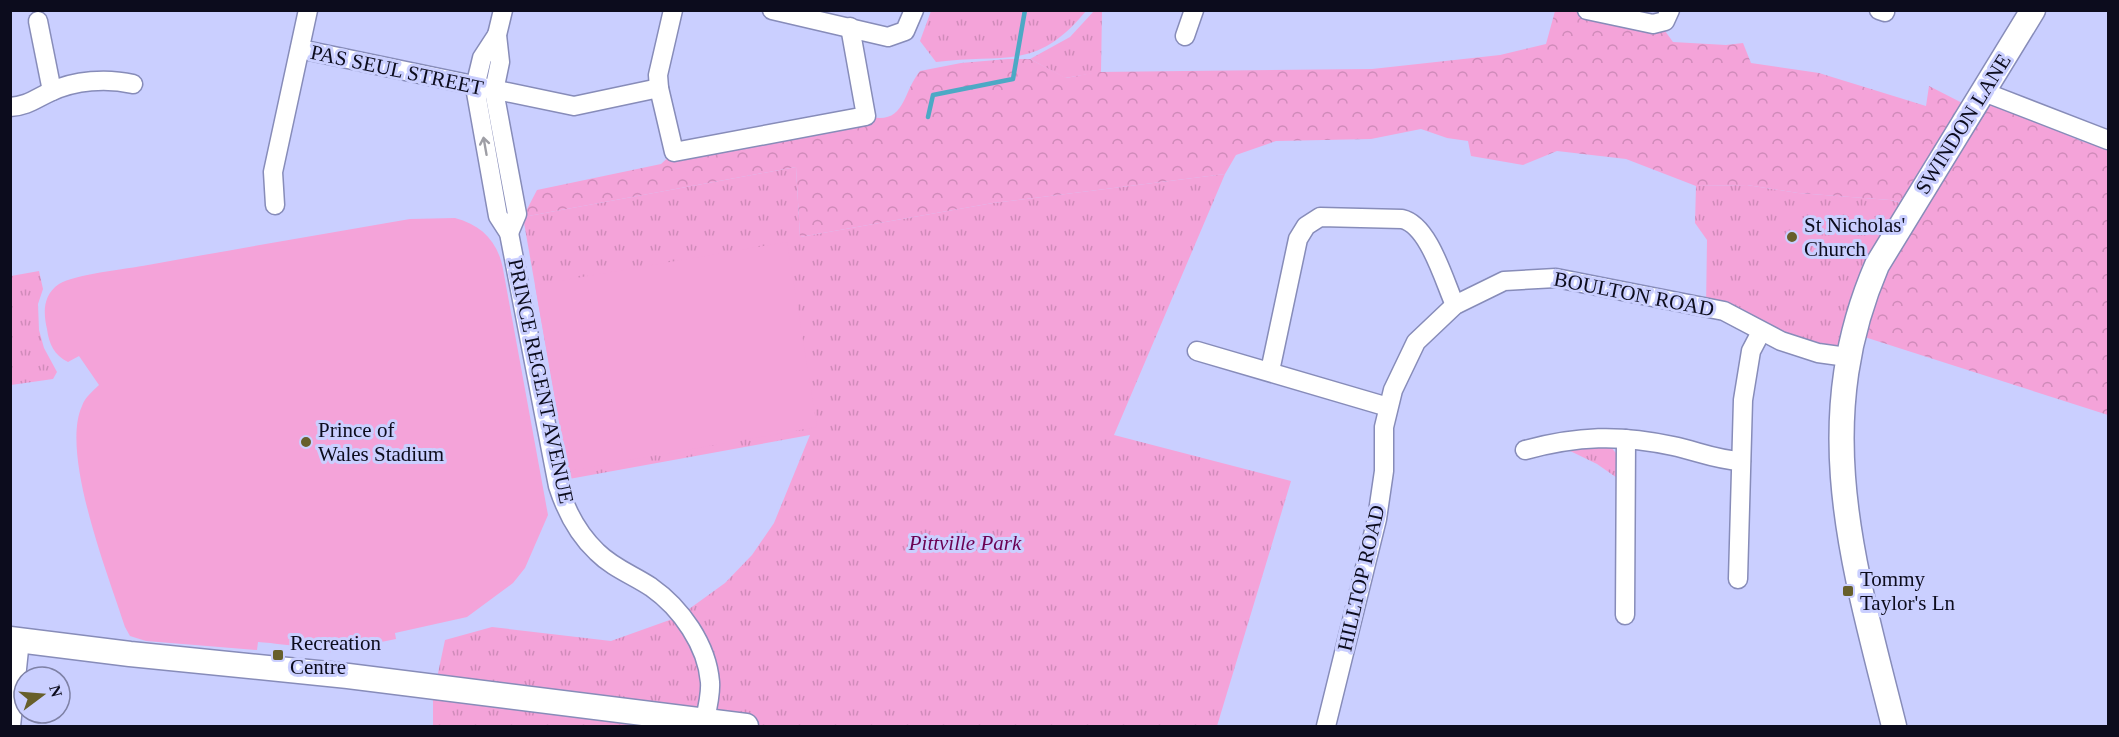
<svg xmlns="http://www.w3.org/2000/svg" width="2119" height="737" viewBox="0 0 2119 737" font-family="Georgia,serif">
	<style>
		.grass { fill: url(#grass-tufts) }
		.forest { fill: url(#forest-crowns) }
		.garden { fill: #f4a3d9 }
		.lines { fill: none; stroke-linecap: round; stroke-linejoin: round }
		.stream { stroke: #4ca9c5; stroke-width: 4.5 }
		.street-casing { stroke: #878cb9; stroke-width: 21 }
		.secondary-casing { stroke: #878cb9; stroke-width: 27 }
		.street { stroke: #fff; stroke-width: 18 }
		.secondary { stroke: #fff; stroke-width: 24 }
		.oneway { stroke: #9e9ea5 }
		.poi-dot { fill: #675f2b; stroke: #cacfff; stroke-width: 2 }
		.labels { text-anchor: middle; dominant-baseline: central; stroke-width: 6; stroke-linejoin: round; paint-order: stroke }
		.street-label { font-size: 21px; fill: #0c0c1d; stroke: #cacfff }
		.poi-label { font-size: 21px; fill: #0c0c1d; stroke: #cacfff; text-anchor: start }
		.park-label { font-size: 21px; font-style: italic; fill: #6a0153; stroke: #cacfff }
	</style>
	<defs>
		<pattern id="grass-tufts" width="24" height="20" patternUnits="userSpaceOnUse" patternTransform="scale(1.5)"><rect width="24" height="20" fill="#f4a3d9"/><path d="M3 7l-1-3M5 7V3M7 7l1-3M15 17l-1-3M17 17v-4M19 17l1-3" fill="none" stroke="#d08bba"/></pattern>
		<pattern id="forest-crowns" width="20" height="18" patternUnits="userSpaceOnUse" patternTransform="scale(1.5)"><rect width="20" height="18" fill="#f4a3d9"/><path d="M2 6a3 3 0 1 1 6 0M12 15a3 3 0 1 1 6 0" fill="none" stroke="#d08bba"/></pattern>
	</defs>
	<rect width="100%" height="100%" fill="#cacfff"/>
	<g class="grass">
		<path d="M931,11V10L1086,11C1036,72 1004,53 936,62L920,41Z"/>
		<polygon points="1094,11 1102,11 1101,72 1065,78 1030,59 1070,37"/>
		<polygon points="796,167 800,237 993,203 1225,174 1114,435 1291,481 1217,726 433,726 433,697 445,640 492,627 611,641 678,617 725,583 752,555 774,523 810,435 569,479 523,217"/>
		<polygon points="1747,185 1798,193 1890,200 1911,206 1847,357 1706,308 1707,240 1695,223 1696,186"/>
		<polygon points="39,271 43,289 38,304 39,330 44,348 57,372 53,379 11,385 11,276"/>
		<polygon points="1570,444 1611,447 1619,457 1620,480 1597,464 1566,449"/>
	</g>
	<path class="forest" d="M1555,11H1587L1660,24L1673,42L1726,45L1743,43L1751,63L1819,73L1926,106L1929,86L1974,109L1992,103L2081,141L2108,149V415L1852,333L1911,205L1890,200L1798,193L1747,185L1696,186L1626,159L1557,151L1523,165L1471,156L1468,141L1447,138L1421,129L1371,139L1276,141L1236,155L1225,174L993,203L800,237L796,167L523,217L537,190L661,164L674,152L866,116C906,126 901,95 920,71L961,63L1008,59H1030L1066,78L1097,72L1372,69L1500,55L1546,44Z"/>
	<g class="garden">
		<path d="M455,218C482,225 498,242 503,269L548,515L525,568L513,583L467,617L395,633L396,639L326,653L324,646C309,649 276,643 258,642L257,650L146,641L130,636L125,627C109,577 60,454 82,406C85,397 93,391 99,385L79,356L68,362C54,355 49,344 47,329C43,312 43,295 59,284C75,274 127,269 148,265C235,249 323,234 410,219Z"/>
		<polygon points="787,242 817,427 568,471 535,285"/>
	</g>
	<g class="lines">
		<polyline class="stream" points="928,117 933,95 1013,79 1025,10"/>
		<g class="street-casing">
			<g id="street">
				<polyline points="503,10 497,35 500,62 494,91 517,214 509,233"/>
				<polyline points="673,10 658,75 659,88 674,152 866,116 850,27"/>
				<polyline points="772,10 888,37 905,31 914,10"/>
				<polyline points="1587,10 1653,24 1665,21 1670,10"/>
				<polyline points="1879,10 1885,12"/>
				<polyline points="38,21 52,91"/>
				<path d="M497,35L482,58L475,87L498,216L509,233L558,486C566,511 578,534 597,552C613,568 633,575 651,587C681,608 707,645 710,682C711,695 707,710 704,723"/>
				<polyline points="1185,36 1194,10"/>
				<polyline points="300,49 574,106 659,88"/>
				<polyline points="1984,92 2108,140"/>
				<path d="M10,107C27,106 35,99 50,92C75,80 107,78 133,84"/>
				<polyline points="275,205 273,172 308,10"/>
				<polyline points="1197,351 1388,407"/>
				<path d="M1270,371L1298,239L1306,226L1320,217L1402,219C1429,225 1444,281 1455,305"/>
				<path d="M1525,450C1577,436 1619,434 1673,446C1697,451 1716,460 1741,461"/>
				<polyline points="1738,579 1743,400 1751,351 1761,332"/>
				<polyline points="1625,615 1626,439"/>
				<polyline points="11,726 20,640"/>
				<polyline points="1326,726 1377,519 1384,471 1384,427 1393,390 1416,342 1455,305 1504,281 1556,278 1724,311 1781,341 1818,353 1847,357"/>
			</g>
		</g>
		<g class="secondary-casing">
			<g id="secondary">
				<polyline points="10,639 130,654 348,676 746,726"/>
				<path d="M1894,726C1854,566 1808,425 1877,265L2033,10"/>
			</g>
		</g>
		<use href="#street" class="street"/>
		<use href="#secondary" class="secondary"/>
	</g>
	<defs><path id="oneway-shaft" d="M-6 0H5M1.5-3L5.5 0L1.5 3" fill="none" stroke-width="1.6" stroke-linecap="round" stroke-linejoin="round" transform="scale(1.5)"/></defs>
	<use class="oneway" href="#oneway-shaft" transform="translate(485 146) rotate(-100)"/>
	<g class="poi-dot">
		<circle cx="1792" cy="237" r="6"/>
		<circle cx="306" cy="442" r="6"/>
		<rect x="1842" y="585" width="12" height="12" rx="3"/>
		<rect x="272" y="649" width="12" height="12" rx="3"/>
	</g>
	<g class="labels">
		<g class="street-label">
			<text transform="translate(397 70) rotate(12)">PAS SEUL STREET</text>
			<text transform="translate(1963 124) rotate(-58)">SWINDON LANE</text>
			<text transform="translate(1634 294) rotate(11)">BOULTON ROAD</text>
			<text transform="translate(541 381) rotate(78)">PRINCE REGENT AVENUE</text>
			<text transform="translate(1361 578) rotate(-77)">HILLTOP ROAD</text>
		</g>
		<g class="poi-label">
			<text x="1804" y="225">St Nicholas'<tspan x="1804" dy="24">Church</tspan></text>
			<text x="318" y="430">Prince of<tspan x="318" dy="24">Wales Stadium</tspan></text>
			<text x="1860" y="579">Tommy<tspan x="1860" dy="24">Taylor's Ln</tspan></text>
			<text x="290" y="643">Recreation<tspan x="290" dy="24">Centre</tspan></text>
		</g>
		<g class="park-label">
			<text x="965" y="543">Pittville Park</text>
		</g>
	</g>
	<rect width="2119" height="737" fill="none" stroke="#0c0c1d" stroke-width="24"/>
	<g transform="translate(42 695) rotate(74)"><circle r="28" fill="#cacfff" stroke="#7e81a5" stroke-width="1.5"/>
	<path d="M0-4.5L10 22L0 15L-10 22Z" fill="#675f2b"/>
	<text y="-9" font-size="16" font-weight="bold" text-anchor="middle" fill="#0c0c1d">N</text>
	</g>
</svg>
